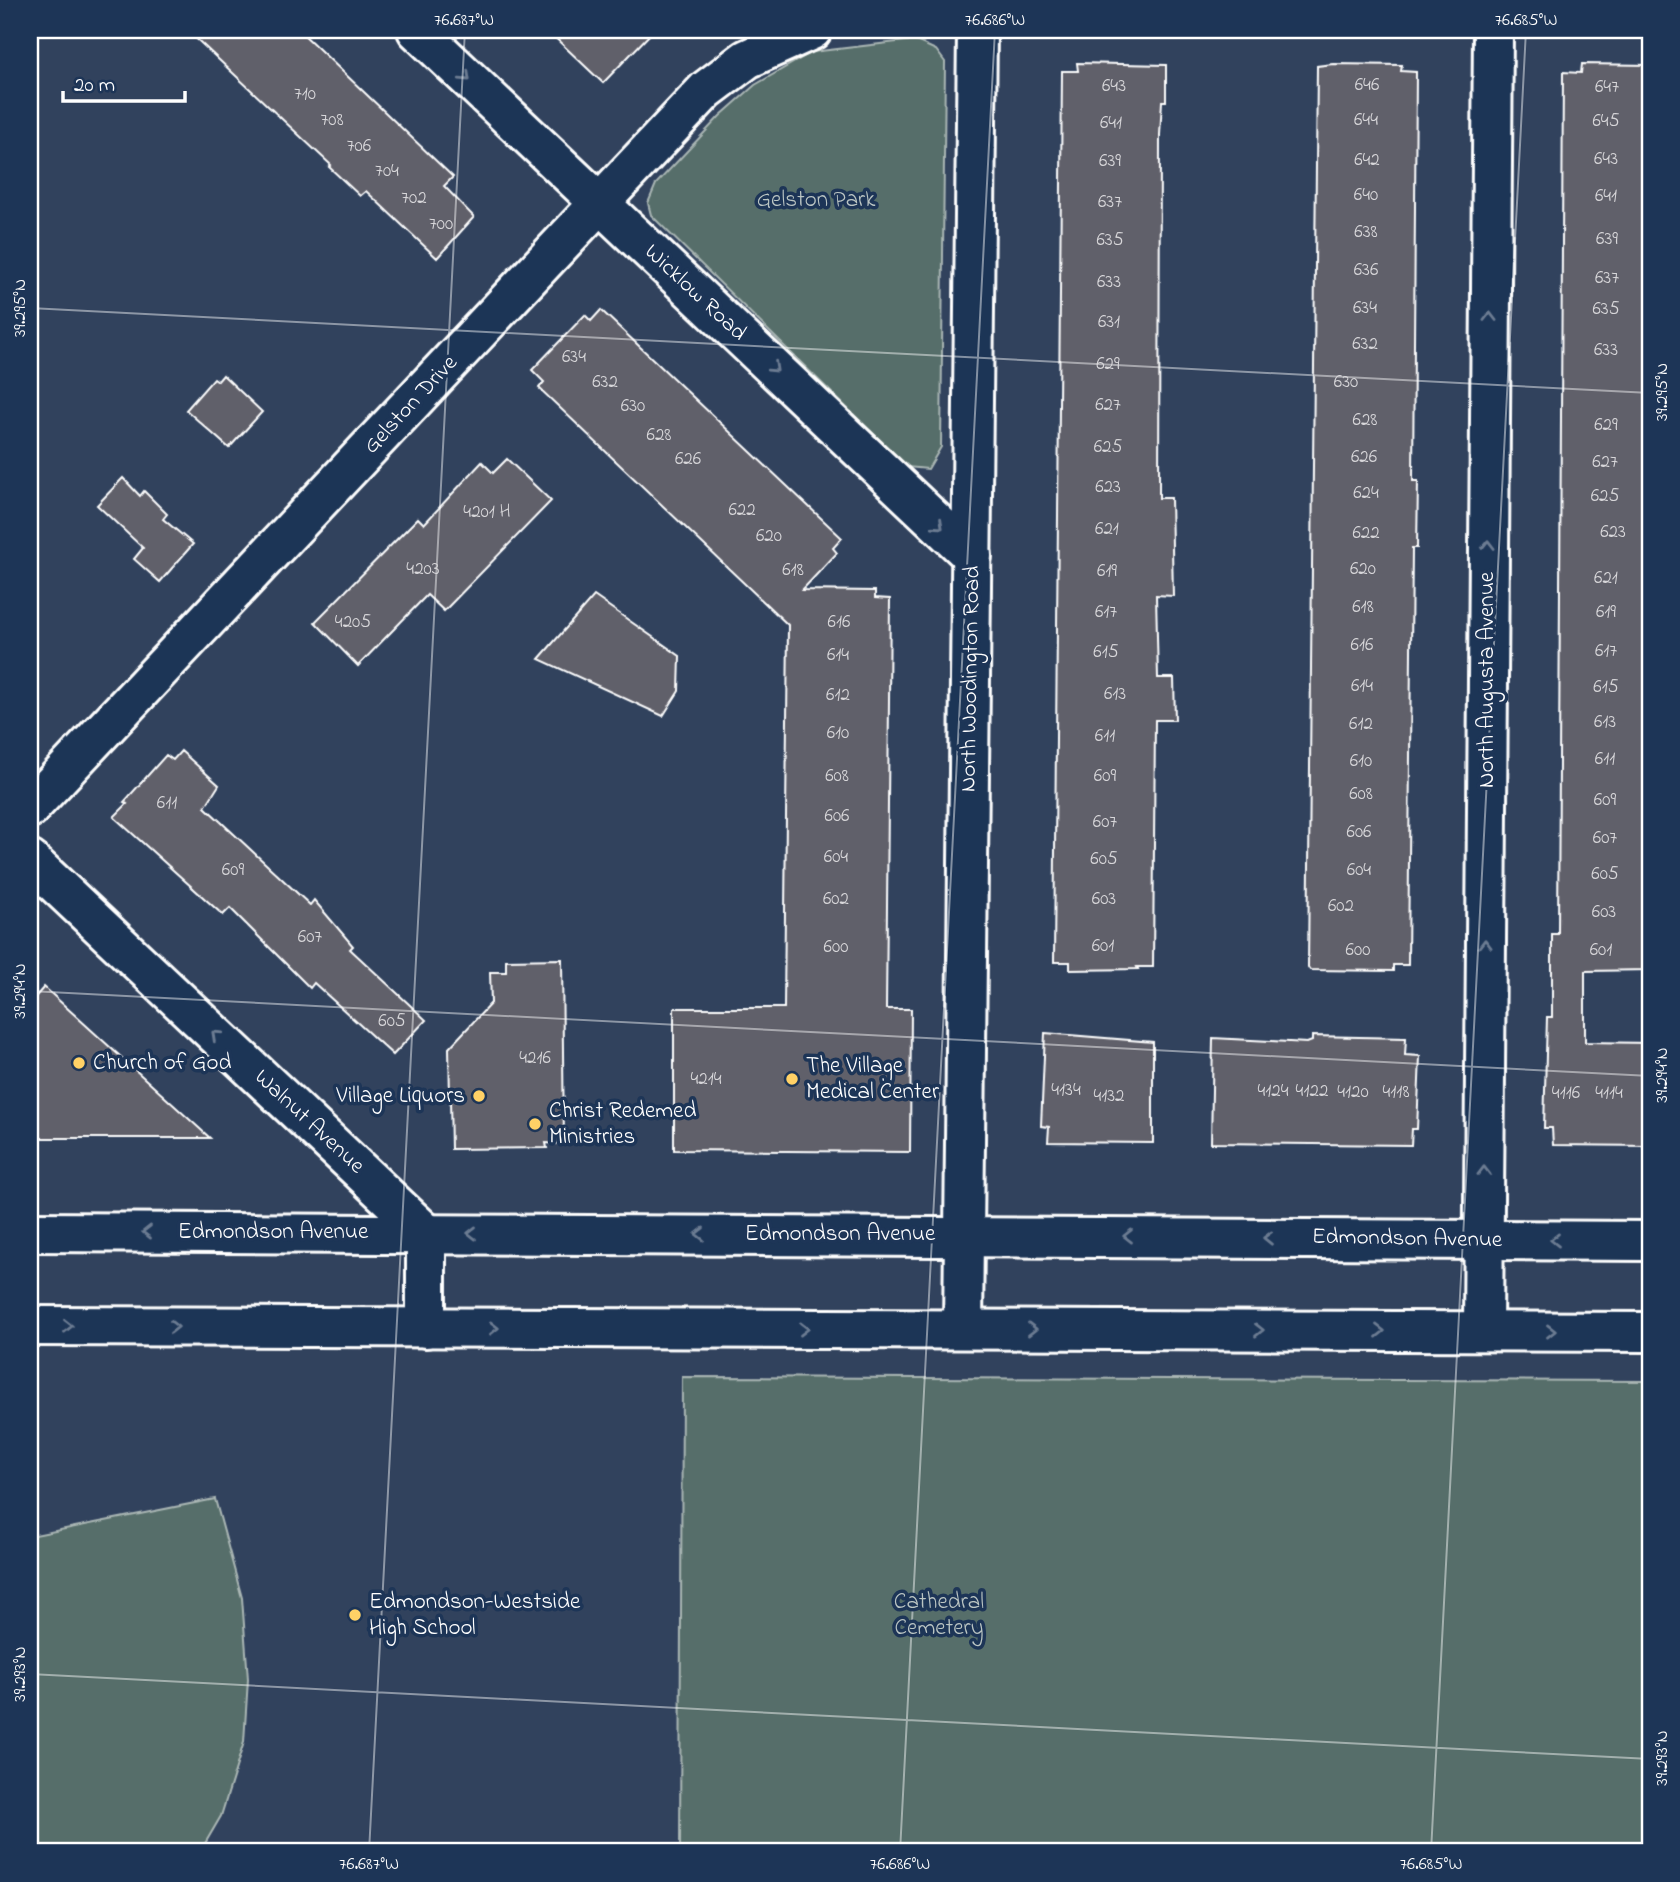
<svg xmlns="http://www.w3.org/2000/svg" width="1680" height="1882" viewBox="0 0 1680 1882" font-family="'Indie Flower',sans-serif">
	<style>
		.green { fill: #566e6a; stroke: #aab6b4; stroke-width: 2 }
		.building { fill: #61606b; stroke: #fff; stroke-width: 2 }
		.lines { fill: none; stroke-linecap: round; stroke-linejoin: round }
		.street-casing { stroke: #fff; stroke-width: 44 }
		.secondary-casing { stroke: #fff; stroke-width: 44 }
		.primary-casing { stroke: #fff; stroke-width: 44 }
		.street { stroke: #1d3557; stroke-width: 38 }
		.secondary { stroke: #1d3557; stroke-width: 38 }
		.primary { stroke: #1d3557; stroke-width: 38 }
		.oneway { stroke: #6c7c92 }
		.ticks { fill: none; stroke: #fff; stroke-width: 2; stroke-opacity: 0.45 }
		.poi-dot { fill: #ffd166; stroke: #1d3557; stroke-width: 2.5 }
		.labels { text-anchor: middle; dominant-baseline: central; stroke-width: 7; stroke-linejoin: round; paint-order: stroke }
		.number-label { font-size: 19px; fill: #d8d7da }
		.park-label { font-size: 23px; fill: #bbc5c3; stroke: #1d3557 }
		.street-label { font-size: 23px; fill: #fff; stroke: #1d3557 }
		.poi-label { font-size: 23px; fill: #fff; stroke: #1d3557; text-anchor: start }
		.neatline { fill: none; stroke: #fff; stroke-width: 2.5 }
		.ticks-label { font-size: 18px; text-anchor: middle; fill: #fff }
	</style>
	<rect width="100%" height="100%" fill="#31425d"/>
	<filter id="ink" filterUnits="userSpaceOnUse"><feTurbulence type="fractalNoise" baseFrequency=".0143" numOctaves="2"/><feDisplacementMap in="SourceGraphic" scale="14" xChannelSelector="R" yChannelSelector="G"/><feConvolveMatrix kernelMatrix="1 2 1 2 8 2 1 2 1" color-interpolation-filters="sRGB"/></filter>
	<g filter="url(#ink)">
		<g class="green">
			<polygon points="914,40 936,50 945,62 941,447 928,469 907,467 651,215 648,203 656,184 720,116 755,85 812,52"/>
			<polygon points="682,1377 1650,1381 1650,1852 680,1852"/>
			<polygon points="215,1499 242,1598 248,1679 244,1742 221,1816 200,1852 30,1852 30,1536"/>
		</g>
		<g class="building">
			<polygon points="187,30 299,30 453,177 444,186 474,217 437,258 366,191 360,196 329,167 331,165"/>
			<polygon points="547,30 654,30 603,83"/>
			<polygon points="1077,63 1166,65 1166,101 1162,101 1160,135 1159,498 1171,498 1173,596 1156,595 1158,678 1174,678 1175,720 1155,720 1153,967 1137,967 1138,969 1070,970 1070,962 1054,962 1062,71 1078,71"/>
			<polygon points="1333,64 1402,65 1401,71 1416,72 1413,481 1418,481 1417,548 1412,548 1408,965 1393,965 1393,971 1310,970 1308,967 1317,66"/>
			<polygon points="1582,64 1650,65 1650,970 1585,971 1585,1042 1650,1043 1650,1146 1553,1145 1552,1128 1544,1128 1547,1017 1552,1017 1552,934 1558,934 1563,72 1581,73"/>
			<polygon points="601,310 842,538 833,548 837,553 802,590 875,591 875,598 890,599 886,1009 911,1009 910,1152 674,1150 674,1008 784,1008 788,625 539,388 544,382 532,370 585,315 591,321"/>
			<polygon points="223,375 262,412 229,448 186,410 214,378 218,381"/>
			<polygon points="507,459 551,501 444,611 427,595 358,666 315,622 418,518 424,524 482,462 493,473"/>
			<polygon points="123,478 140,496 144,491 167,514 163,519 193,544 160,582 134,559 143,548 97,505"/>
			<polygon points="594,596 680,656 679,691 663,716 539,659"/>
			<polygon points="181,751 219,785 205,807 310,905 314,900 353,946 350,949 426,1020 393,1055 314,983 310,988 230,908 223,915 114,817 127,804 124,802 166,755 173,760"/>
			<polygon points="562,959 564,1144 546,1143 547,1148 451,1149 449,1048 491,1003 490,972 506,972 506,960"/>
			<polygon points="44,987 210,1138 30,1138 30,1003"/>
			<polygon points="1045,1033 1153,1042 1153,1143 1048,1142 1049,1127 1041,1126"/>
			<polygon points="1312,1036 1406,1038 1405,1055 1420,1056 1417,1129 1412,1129 1411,1145 1211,1143 1213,1038 1307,1043 1312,1041"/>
		</g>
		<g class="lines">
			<g class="street-casing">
				<g id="street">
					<polyline points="417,30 972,556"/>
					<polyline points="30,808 706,90 747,59 812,30"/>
					<polyline points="30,860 426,1233 426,1328"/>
					<polyline points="1483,1331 1493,30"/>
				</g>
			</g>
			<g class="secondary-casing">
				<polyline id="secondary" points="963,1328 977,30"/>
			</g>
			<g class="primary-casing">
				<g id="primary">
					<polyline points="30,1232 1650,1241"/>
					<polyline points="30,1326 1650,1332"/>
				</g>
			</g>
			<use href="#street" class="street"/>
			<use href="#secondary" class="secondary"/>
			<use href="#primary" class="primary"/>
		</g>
		<defs><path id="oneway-chevron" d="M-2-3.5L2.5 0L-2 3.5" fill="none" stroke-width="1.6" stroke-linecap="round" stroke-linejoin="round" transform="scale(1.75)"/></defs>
		<g class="oneway">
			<use href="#oneway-chevron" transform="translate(466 77) rotate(43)"/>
			<use href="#oneway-chevron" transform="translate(1490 317) rotate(-90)"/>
			<use href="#oneway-chevron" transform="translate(774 368) rotate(43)"/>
			<use href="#oneway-chevron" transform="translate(939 525) rotate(43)"/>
			<use href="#oneway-chevron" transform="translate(1488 545) rotate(-90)"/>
			<use href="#oneway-chevron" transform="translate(1485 944) rotate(-90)"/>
			<use href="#oneway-chevron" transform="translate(216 1035) rotate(-137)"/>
			<use href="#oneway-chevron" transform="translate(1484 1171) rotate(-90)"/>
			<use href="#oneway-chevron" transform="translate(147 1232) rotate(-180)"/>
			<use href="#oneway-chevron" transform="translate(472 1233) rotate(-180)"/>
			<use href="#oneway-chevron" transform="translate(700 1234) rotate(-180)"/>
			<use href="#oneway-chevron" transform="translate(1128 1236) rotate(-180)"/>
			<use href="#oneway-chevron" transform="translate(1268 1238) rotate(-179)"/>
			<use href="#oneway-chevron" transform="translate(1555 1240) rotate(-180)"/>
			<use href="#oneway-chevron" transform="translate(68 1326)"/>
			<use href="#oneway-chevron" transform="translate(174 1327)"/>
			<use href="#oneway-chevron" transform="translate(494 1328)"/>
			<use href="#oneway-chevron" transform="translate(804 1329)"/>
			<use href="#oneway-chevron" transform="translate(1032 1329)"/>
			<use href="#oneway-chevron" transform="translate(1259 1330)"/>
			<use href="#oneway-chevron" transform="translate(1380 1331)"/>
			<use href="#oneway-chevron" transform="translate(1551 1331)"/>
		</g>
	</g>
	<path class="ticks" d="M30,308L1650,393M30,991L1650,1076M30,1674L1650,1759M369,1852L465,30M900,1852L995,30M1431,1852L1526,30"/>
	<g class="poi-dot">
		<circle cx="79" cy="1063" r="7"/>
		<circle cx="792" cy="1079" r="7"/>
		<circle cx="479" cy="1096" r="7"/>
		<circle cx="535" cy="1124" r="7"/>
		<circle cx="355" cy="1615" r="7"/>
	</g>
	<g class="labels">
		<g class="number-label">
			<text x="1367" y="85">646</text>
			<text x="1114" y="86">643</text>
			<text x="1607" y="87">647</text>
			<text x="305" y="94">710</text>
			<text x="332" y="120">708</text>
			<text x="1366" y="120">644</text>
			<text x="1606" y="121">645</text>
			<text x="1111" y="123">641</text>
			<text x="359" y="146">706</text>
			<text x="1606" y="159">643</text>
			<text x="1367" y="160">642</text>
			<text x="1110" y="161">639</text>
			<text x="387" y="171">704</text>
			<text x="1366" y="195">640</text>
			<text x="1606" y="196">641</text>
			<text x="414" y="198">702</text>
			<text x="1110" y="202">637</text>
			<text x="441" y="224">700</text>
			<text x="1366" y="232">638</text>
			<text x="1607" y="239">639</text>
			<text x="1110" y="240">635</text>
			<text x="1366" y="270">636</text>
			<text x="1607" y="278">637</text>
			<text x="1109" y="282">633</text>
			<text x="1365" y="308">634</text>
			<text x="1606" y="309">635</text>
			<text x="1109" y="322">631</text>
			<text x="1365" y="344">632</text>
			<text x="1606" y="350">633</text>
			<text x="574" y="357">634</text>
			<text x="1108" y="364">629</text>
			<text x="605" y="382">632</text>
			<text x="1346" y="382">630</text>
			<text x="1108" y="405">627</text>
			<text x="633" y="406">630</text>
			<text x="1365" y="420">628</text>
			<text x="1606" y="425">629</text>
			<text x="659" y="435">628</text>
			<text x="1108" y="447">625</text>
			<text x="1364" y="457">626</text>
			<text x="688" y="459">626</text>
			<text x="1605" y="462">627</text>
			<text x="1108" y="487">623</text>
			<text x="1366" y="493">624</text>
			<text x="1605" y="496">625</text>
			<text x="742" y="510">622</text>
			<text x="487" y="512">4201 H</text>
			<text x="1107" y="529">621</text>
			<text x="1613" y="532">623</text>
			<text x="1366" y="533">622</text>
			<text x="769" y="536">620</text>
			<text x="423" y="569">4203</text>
			<text x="1363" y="569">620</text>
			<text x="793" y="570">618</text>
			<text x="1107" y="571">619</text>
			<text x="1606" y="578">621</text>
			<text x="1363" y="607">618</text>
			<text x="1106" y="612">617</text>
			<text x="1606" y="612">619</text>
			<text x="353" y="622">4205</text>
			<text x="839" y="622">616</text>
			<text x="1362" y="645">616</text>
			<text x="1606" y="651">617</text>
			<text x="1106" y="652">615</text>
			<text x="838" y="655">614</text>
			<text x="1362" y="686">614</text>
			<text x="1606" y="687">615</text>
			<text x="1115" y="694">613</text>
			<text x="838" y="695">612</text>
			<text x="1605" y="722">613</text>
			<text x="1361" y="724">612</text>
			<text x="838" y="733">610</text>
			<text x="1105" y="736">611</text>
			<text x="1605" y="759">611</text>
			<text x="1361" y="761">610</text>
			<text x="837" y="776">608</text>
			<text x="1105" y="776">609</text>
			<text x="1361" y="794">608</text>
			<text x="1605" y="800">609</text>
			<text x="167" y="803">611</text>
			<text x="837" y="816">606</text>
			<text x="1105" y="822">607</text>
			<text x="1359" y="832">606</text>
			<text x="1605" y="838">607</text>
			<text x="836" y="857">604</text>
			<text x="1104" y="859">605</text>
			<text x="233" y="870">609</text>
			<text x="1359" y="870">604</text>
			<text x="1605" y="874">605</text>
			<text x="836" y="899">602</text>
			<text x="1104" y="899">603</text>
			<text x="1341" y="906">602</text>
			<text x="1604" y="912">603</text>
			<text x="310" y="937">607</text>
			<text x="1103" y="946">601</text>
			<text x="836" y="947">600</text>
			<text x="1358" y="950">600</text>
			<text x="1601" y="950">601</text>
			<text x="392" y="1021">605</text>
			<text x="535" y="1058">4216</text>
			<text x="706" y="1079">4214</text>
			<text x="1066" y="1090">4134</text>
			<text x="1273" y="1091">4124</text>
			<text x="1312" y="1091">4122</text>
			<text x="1353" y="1092">4120</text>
			<text x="1396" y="1092">4118</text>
			<text x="1566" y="1093">4116</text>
			<text x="1609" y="1093">4114</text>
			<text x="1109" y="1096">4132</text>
		</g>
		<g class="park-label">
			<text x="816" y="200">Gelston Park</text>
			<text x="939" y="1602">Cathedral<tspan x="939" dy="26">Cemetery</tspan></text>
		</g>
		<g class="street-label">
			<text transform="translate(695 293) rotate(43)">Wicklow Road</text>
			<text transform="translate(411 405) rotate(-47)">Gelston Drive</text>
			<text transform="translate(971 679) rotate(-89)">North Woodington Road</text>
			<text transform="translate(1487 680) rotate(-90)">North Augusta Avenue</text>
			<text transform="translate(309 1122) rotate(43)">Walnut Avenue</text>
			<text x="273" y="1232">Edmondson Avenue</text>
			<text x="840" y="1234">Edmondson Avenue</text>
			<text transform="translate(1407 1239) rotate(1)">Edmondson Avenue</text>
		</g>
		<g class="poi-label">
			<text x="93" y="1063">Church of God</text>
			<text x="806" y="1066">The Village<tspan x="806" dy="26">Medical Center</tspan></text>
			<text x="465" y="1096" text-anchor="end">Village Liquors</text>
			<text x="549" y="1111">Christ Redemed<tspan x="549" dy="26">Ministries</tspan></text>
			<text x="369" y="1602">Edmondson-Westside<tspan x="369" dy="26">High School</tspan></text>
		</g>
	</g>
	<rect width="1680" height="1882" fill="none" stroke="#1d3557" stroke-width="77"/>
	<path d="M63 91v10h122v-10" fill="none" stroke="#ffffff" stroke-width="3.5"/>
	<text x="74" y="91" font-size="21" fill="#ffffff" stroke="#1d3557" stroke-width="5" paint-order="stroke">20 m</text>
	<rect x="38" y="38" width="1604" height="1805" class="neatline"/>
	<g class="ticks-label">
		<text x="464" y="25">76.687°W</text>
		<text x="995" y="25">76.686°W</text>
		<text x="1526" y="25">76.685°W</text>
		<text transform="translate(19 308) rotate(-90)" y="6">39.295°N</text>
		<text transform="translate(1661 392) rotate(-90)" y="6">39.295°N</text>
		<text transform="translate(19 991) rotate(-90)" y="6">39.294°N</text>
		<text transform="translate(1661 1075) rotate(-90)" y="6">39.294°N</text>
		<text transform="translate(19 1674) rotate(-90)" y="6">39.293°N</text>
		<text transform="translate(1661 1758) rotate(-90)" y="6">39.293°N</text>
		<text x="369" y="1869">76.687°W</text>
		<text x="900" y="1869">76.686°W</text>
		<text x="1431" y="1869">76.685°W</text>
	</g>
</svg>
